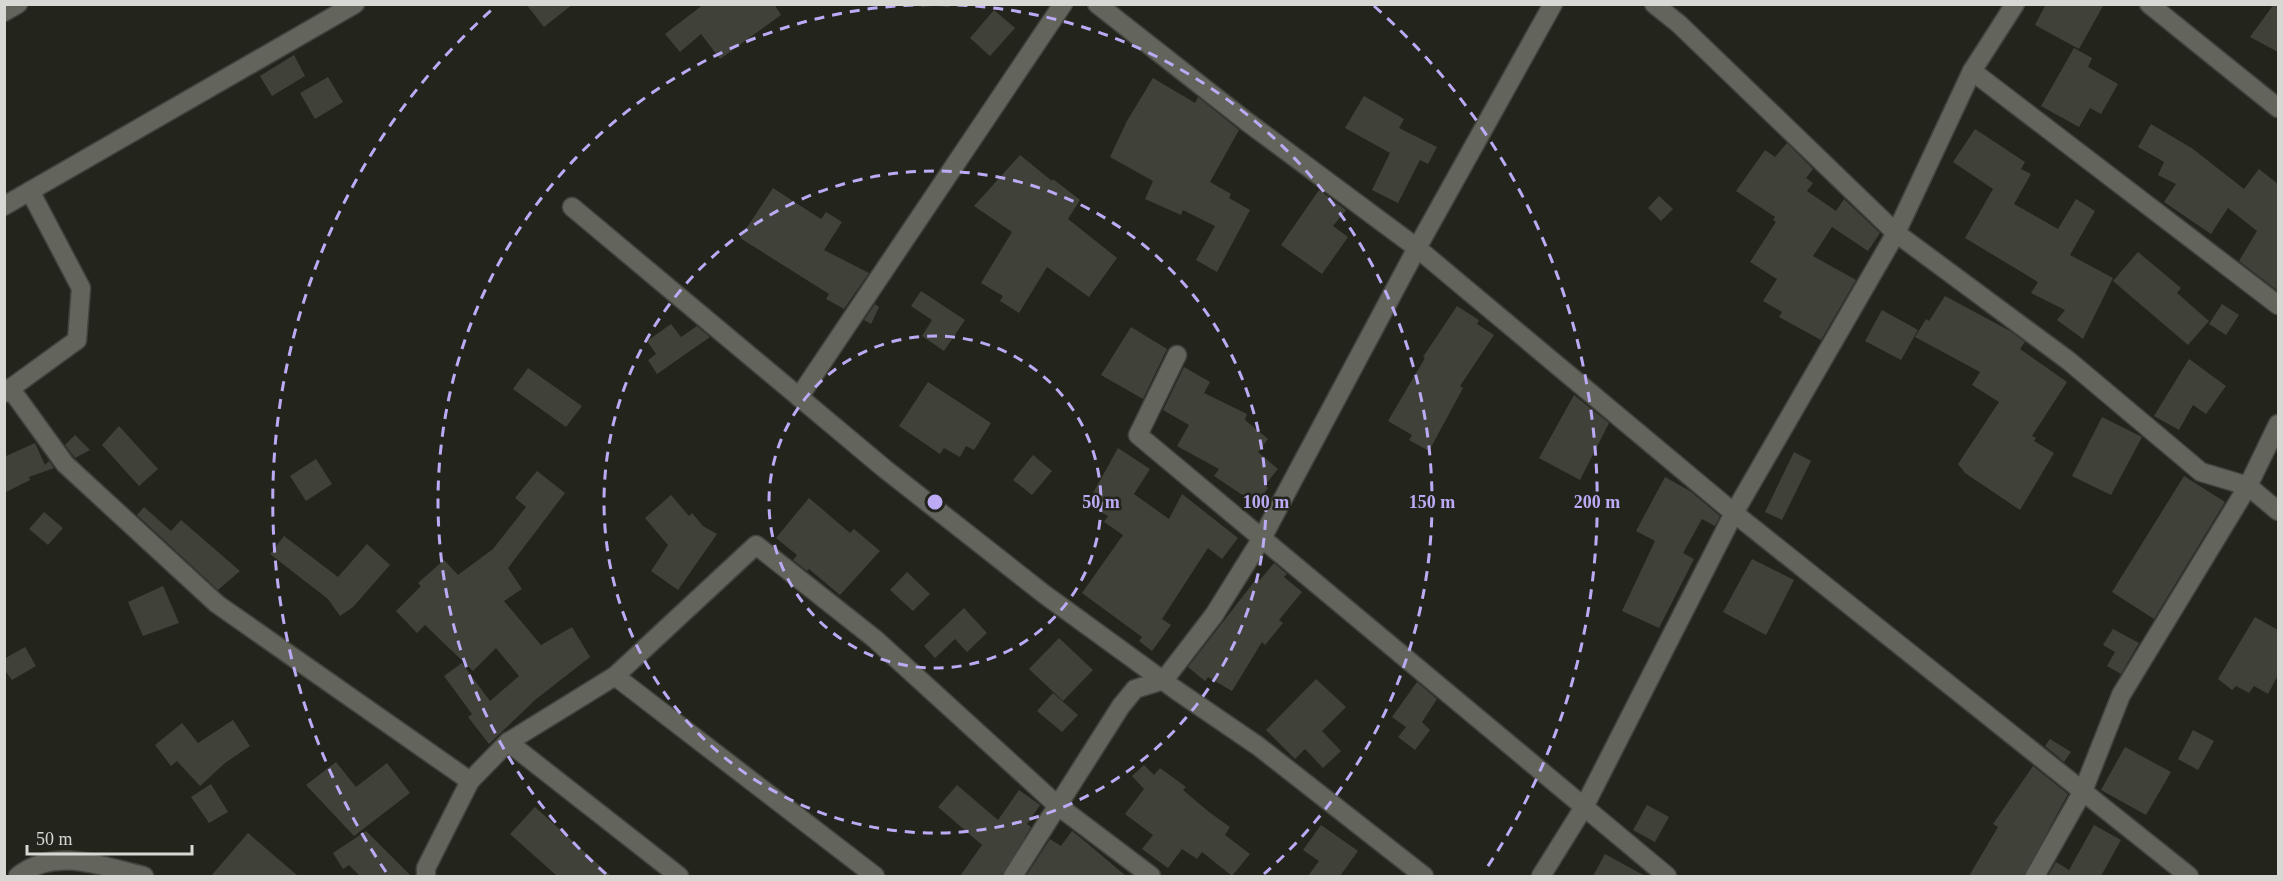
<svg xmlns="http://www.w3.org/2000/svg" width="2283" height="881" viewBox="0 0 2283 881" font-family="'Times New Roman',serif">
	<style>
		.building { fill: #40423a }
		.lines { fill: none; stroke-linecap: round; stroke-linejoin: round }
		.minor-casing { stroke: #41433c; stroke-width: 21 }
		.minor { stroke: #63655c; stroke-width: 18 }
		.ring { fill: none; stroke: #bcaaf5; stroke-width: 3; stroke-dasharray: 10 8 }
		.centre { fill: #bcaaf5; stroke: #23251d; stroke-width: 3 }
		.ring-label { font-size: 18px; text-anchor: middle; font-weight: bold; fill: #bcaaf5; stroke: #23251d; stroke-width: 5; stroke-linejoin: round; paint-order: stroke }
	</style>
	<rect width="100%" height="100%" fill="#23251d"/>
	<g class="building">
		<polygon points="526,4 573,4 544,27"/>
		<polygon points="704,4 774,4 781,15 720,59 701,34 680,52 665,34"/>
		<polygon points="2046,4 2104,4 2079,49 2035,25"/>
		<polygon points="2274,4 2278,4 2278,52 2250,37"/>
		<polygon points="994,10 1015,28 990,56 970,38"/>
		<polygon points="2074,48 2092,58 2088,67 2118,84 2101,114 2090,108 2079,127 2041,106"/>
		<polygon points="294,55 305,76 272,96 260,76"/>
		<polygon points="328,77 343,102 315,119 300,93"/>
		<polygon points="1153,78 1195,103 1198,97 1239,130 1210,182 1231,194 1229,198 1250,210 1217,272 1196,260 1215,226 1183,210 1181,215 1145,199 1153,181 1110,157 1127,121"/>
		<polygon points="1364,96 1404,119 1399,128 1437,147 1428,164 1420,160 1398,203 1372,190 1390,153 1345,128"/>
		<polygon points="2151,124 2193,149 2244,189 2259,169 2278,184 2278,291 2239,261 2257,231 2228,208 2211,234 2164,202 2176,184 2158,175 2164,162 2138,147"/>
		<polygon points="1975,129 2025,162 2021,169 2031,174 2014,204 2058,229 2076,199 2095,211 2070,255 2113,278 2083,339 2057,320 2065,310 2031,293 2038,282 1965,238 1993,189 1953,162"/>
		<polygon points="1787,143 1813,169 1806,178 1813,183 1807,191 1836,211 1844,199 1880,233 1868,251 1832,227 1813,256 1856,280 1821,340 1779,317 1782,312 1763,301 1777,279 1750,262 1776,222 1773,220 1775,217 1736,191 1765,150 1775,157"/>
		<polygon points="1020,155 1052,181 1053,179 1080,200 1068,219 1117,258 1089,297 1047,267 1019,313 1000,301 1003,296 981,283 1012,232 974,206"/>
		<polygon points="773,188 821,219 826,212 842,222 824,250 869,273 844,309 826,299 829,294 740,238"/>
		<polygon points="1319,190 1346,210 1333,226 1348,237 1322,274 1281,245"/>
		<polygon points="1659,196 1673,209 1661,221 1648,208"/>
		<polygon points="2138,252 2181,288 2177,293 2209,321 2188,345 2113,281"/>
		<polygon points="921,291 965,320 944,351 922,336 932,320 911,306"/>
		<polygon points="1945,296 2010,331 2025,342 2020,349 2067,382 2032,436 2036,438 2034,441 2054,453 2020,510 1965,473 1958,464 1999,402 1972,385 1980,372 1915,337 1926,319 1929,321"/>
		<polygon points="875,304 879,307 871,324 864,320"/>
		<polygon points="2222,304 2239,315 2226,335 2209,324"/>
		<polygon points="1457,306 1479,320 1477,324 1494,335 1460,386 1463,388 1429,451 1409,440 1412,435 1388,421 1425,358 1423,357"/>
		<polygon points="1882,310 1918,330 1901,360 1865,341"/>
		<polygon points="671,324 681,337 697,326 710,337 657,374 648,360 656,354 647,341"/>
		<polygon points="1131,327 1167,349 1143,399 1101,375"/>
		<polygon points="2189,359 2226,386 2206,414 2193,405 2179,430 2154,416"/>
		<polygon points="1184,367 1210,382 1204,393 1247,414 1245,420 1268,439 1258,452 1278,469 1265,485 1268,488 1256,504 1214,476 1219,469 1177,446 1189,425 1163,410"/>
		<polygon points="528,368 582,406 566,427 513,389"/>
		<polygon points="928,382 991,423 974,450 966,446 960,457 944,448 940,454 899,426"/>
		<polygon points="1574,395 1609,423 1580,480 1539,458"/>
		<polygon points="2102,417 2142,437 2111,495 2072,476"/>
		<polygon points="119,426 158,469 139,486 102,445"/>
		<polygon points="75,435 90,450 75,458 65,445"/>
		<polygon points="35,443 45,465 49,461 54,468 29,477 30,480 4,493 4,457"/>
		<polygon points="1118,448 1150,469 1134,494 1169,519 1182,494 1238,538 1222,559 1208,548 1162,619 1171,625 1152,651 1139,641 1142,637 1082,593 1123,535 1104,522 1108,516 1087,504"/>
		<polygon points="1794,452 1811,461 1782,520 1765,512"/>
		<polygon points="1033,455 1052,471 1032,495 1013,480"/>
		<polygon points="316,459 332,484 306,501 290,476"/>
		<polygon points="537,471 565,493 508,568 522,589 504,601 541,645 572,627 590,657 535,700 489,744 468,717 472,714 444,676 462,663 490,701 519,676 496,648 473,671 425,625 417,633 396,611 421,586 418,583 444,560 458,575 493,549 526,507 515,498"/>
		<polygon points="2184,476 2225,502 2154,619 2112,592"/>
		<polygon points="1665,477 1690,491 1720,516 1715,526 1702,519 1683,553 1694,559 1659,628 1622,611 1655,541 1636,531"/>
		<polygon points="671,495 689,516 692,513 703,526 717,534 678,590 651,571 668,545 645,518"/>
		<polygon points="809,498 850,533 854,529 880,551 840,595 809,569 807,571 793,560 797,555 776,538"/>
		<polygon points="144,507 171,531 181,520 240,571 218,590 137,515"/>
		<polygon points="44,512 63,528 48,545 29,529"/>
		<polygon points="284,536 338,577 367,544 390,565 353,607 340,616 328,599 270,554"/>
		<polygon points="1752,559 1794,580 1766,635 1723,612"/>
		<polygon points="1274,563 1287,574 1284,577 1302,592 1279,620 1283,623 1265,645 1262,642 1232,691 1208,677 1205,681 1188,667 1257,578 1260,580"/>
		<polygon points="907,572 930,594 913,611 890,590"/>
		<polygon points="163,586 179,623 143,636 128,602"/>
		<polygon points="964,608 987,633 967,652 955,639 935,658 924,646"/>
		<polygon points="2255,617 2278,630 2278,675 2268,694 2254,686 2249,693 2236,686 2232,690 2218,679"/>
		<polygon points="2113,629 2139,643 2121,674 2107,666 2115,652 2103,645"/>
		<polygon points="1059,638 1093,670 1063,701 1029,669"/>
		<polygon points="25,647 36,666 12,680 4,669 4,659"/>
		<polygon points="1316,679 1346,707 1322,731 1341,751 1323,768 1305,749 1295,759 1266,730"/>
		<polygon points="1417,682 1437,699 1422,722 1430,730 1415,750 1398,737 1406,727 1392,717"/>
		<polygon points="1053,693 1078,715 1062,732 1037,711"/>
		<polygon points="233,720 250,746 225,763 200,786 177,761 171,766 155,745 182,723 198,743"/>
		<polygon points="2193,730 2214,741 2198,770 2178,759"/>
		<polygon points="2050,739 2071,752 2064,762 2045,746"/>
		<polygon points="2125,747 2171,772 2146,815 2101,790"/>
		<polygon points="336,762 356,787 387,763 410,793 354,836 306,785"/>
		<polygon points="1144,765 1154,775 1160,768 1186,787 1183,790 1209,812 1230,827 1225,835 1250,854 1232,876 1202,852 1197,859 1182,849 1168,868 1142,849 1153,835 1125,814 1144,789 1132,776"/>
		<polygon points="2033,766 2068,794 2024,876 1969,876 1998,827 1993,824"/>
		<polygon points="211,784 228,812 209,823 191,797"/>
		<polygon points="957,785 998,820 1019,790 1040,805 1027,824 1031,827 1002,876 960,876 982,845 938,807"/>
		<polygon points="1647,805 1669,817 1655,842 1633,830"/>
		<polygon points="535,807 611,876 557,876 510,834"/>
		<polygon points="1321,825 1358,851 1340,876 1308,876 1319,861 1303,850"/>
		<polygon points="2094,825 2121,840 2101,876 2048,876 2056,862 2069,870"/>
		<polygon points="366,831 411,876 360,876 349,865 343,869 333,853"/>
		<polygon points="1072,831 1081,838 1126,876 1026,876 1050,839 1061,846"/>
		<polygon points="248,833 298,876 211,876"/>
		<polygon points="1605,854 1645,876 1593,876"/>
	</g>
	<g class="lines">
		<g class="minor-casing">
			<g id="minor">
				<polyline points="1097,4 1246,121 1417,248 1734,513 2189,876"/>
				<polyline points="1654,4 1679,24 1896,233 2069,361 2201,472 2248,486 2278,511"/>
				<polyline points="2149,4 2278,108"/>
				<polyline points="4,12 18,4"/>
				<polyline points="1972,71 2278,305"/>
				<polyline points="4,206 355,4"/>
				<polyline points="572,207 885,469 1044,594 1176,690 1258,746 1424,876"/>
				<polyline points="1177,355 1138,435 1667,876"/>
				<polyline points="10,388 65,464 217,604 470,781"/>
				<polyline points="4,393 77,340 81,288 30,191"/>
				<polyline points="799,397 1063,4"/>
				<polyline points="615,676 875,876"/>
				<polyline points="508,742 679,876"/>
				<path d="M18,876C55,846 104,867 144,876"/>
				<polyline points="426,876 426,868 470,781 508,742 615,676 756,545 875,639 1057,805 1151,876"/>
				<polyline points="1013,876 1121,706 1135,689 1164,680 1214,615 1262,538 1417,248 1553,4"/>
				<polyline points="1541,876 1584,807 1734,513 1896,233 1972,71 2015,4"/>
				<polyline points="2035,876 2083,791 2121,695 2248,486 2278,424"/>
			</g>
		</g>
		<use href="#minor" class="minor"/>
	</g>
	<g class="ring">
		<circle cx="935" cy="502" r="166"/>
		<circle cx="935" cy="502" r="331"/>
		<path d="M606 874A497 497 0 1 1 1264 874"/>
		<path d="M386 872A662 662 0 0 1 496 6M1374 6A662 662 0 0 1 1484 872"/>
	</g>
	<circle cx="935" cy="502" r="9" class="centre"/>
	<g class="ring-label">
		<text x="1101" y="508">50 m</text>
		<text x="1266" y="508">100 m</text>
		<text x="1432" y="508">150 m</text>
		<text x="1597" y="508">200 m</text>
	</g>
	<rect width="2283" height="881" fill="none" stroke="#d7d8d3" stroke-width="12"/>
	<path d="M27 845v9h165v-9" fill="none" stroke="#d7d8d3" stroke-width="3"/>
	<text x="36" y="845" font-size="18" fill="#d7d8d3" stroke="#23251d" stroke-width="4.5" paint-order="stroke">50 m</text>
</svg>
